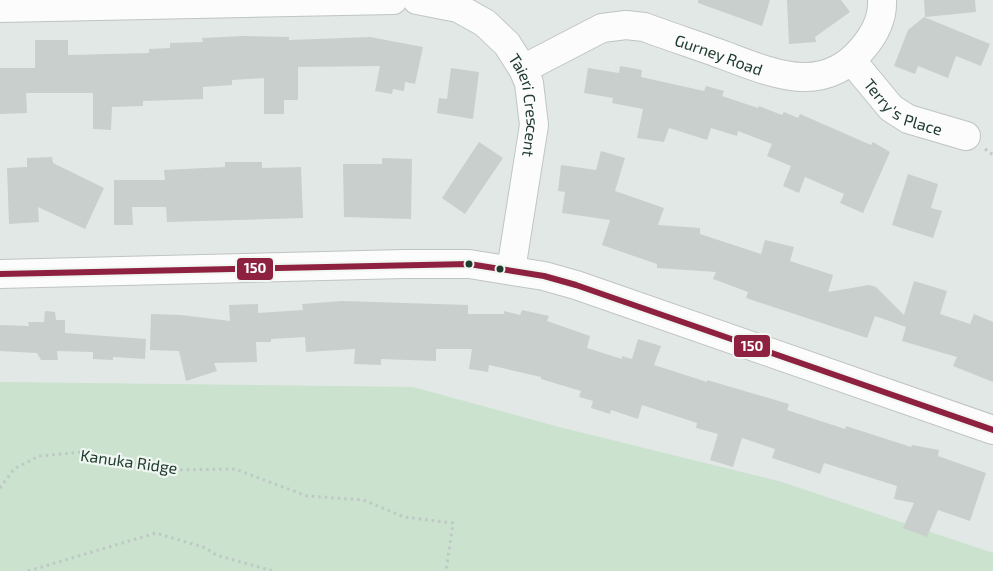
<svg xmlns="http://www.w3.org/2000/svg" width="993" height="571" viewBox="0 0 993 571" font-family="'Exo 2',sans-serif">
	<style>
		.green { fill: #cae2ce }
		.building { fill: #c9cfcc }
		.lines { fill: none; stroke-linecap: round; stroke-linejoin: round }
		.minor-casing { stroke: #bfc5c2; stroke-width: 30 }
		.path { stroke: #bfc8c5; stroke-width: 3; stroke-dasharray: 2.5 4; stroke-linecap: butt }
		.minor { stroke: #fbfcfb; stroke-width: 28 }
		.bus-1-casing { stroke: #f0f7f2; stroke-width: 10 }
		.bus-1 { stroke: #8f2140; stroke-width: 6 }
		.bus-dot { fill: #203b30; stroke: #f0f7f2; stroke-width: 2 }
		.labels { text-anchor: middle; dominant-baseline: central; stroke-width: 4.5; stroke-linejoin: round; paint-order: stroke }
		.street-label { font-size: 16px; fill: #203b30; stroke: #f0f7f2 }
		.line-badge { stroke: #f0f7f2; stroke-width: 2 }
		.badge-label { font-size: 14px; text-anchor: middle; font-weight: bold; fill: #fff }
	</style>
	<rect width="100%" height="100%" fill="#e2e8e5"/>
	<polygon class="green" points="0,382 413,387 559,427 782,482 993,553 993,571 0,571"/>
	<g class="building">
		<polygon points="698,0 770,0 762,26 698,3"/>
		<polygon points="787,0 841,0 850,12 815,37 816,42 789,44"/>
		<polygon points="924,0 975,0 976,12 925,17"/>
		<polygon points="924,17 990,44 981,66 956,56 948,78 918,66 915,74 894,66 908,30"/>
		<polygon points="244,36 289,37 289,40 370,37 423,47 415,84 405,82 404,91 393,89 392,94 375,91 380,66 298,67 298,100 284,100 284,114 264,114 264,78 232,80 232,85 203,87 203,99 143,101 143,106 112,107 111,130 93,129 93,93 26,93 27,113 0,114 0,68 35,68 35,40 68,40 68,55 149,53 149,49 170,48 170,43 203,42 202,38"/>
		<polygon points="620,66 642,70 641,77 704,91 706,86 724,91 722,96 758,108 759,106 782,115 784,112 798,118 800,114 871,145 873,142 890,152 863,213 840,203 844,194 805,177 799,193 783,186 791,166 767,156 772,144 738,131 737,136 711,128 707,140 669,128 664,142 637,138 643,109 612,103 613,98 584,93 588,68 619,73"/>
		<polygon points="451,68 479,72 473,119 437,113 439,98 447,99"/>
		<polygon points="479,142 503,158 465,214 442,198"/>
		<polygon points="601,151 625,158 615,191 664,208 658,225 700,228 700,234 761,254 765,240 794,247 790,261 833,275 828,292 869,285 876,287 904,315 914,281 947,291 940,314 970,324 974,314 993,322 993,382 953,366 957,357 902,341 906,327 875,316 867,338 746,298 748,292 713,279 716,272 657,268 657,264 602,245 610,220 562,213 565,192 558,191 561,165 596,170"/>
		<polygon points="52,157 53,163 104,188 85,229 38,207 39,222 9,224 7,168 27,167 27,158"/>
		<polygon points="382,158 412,159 411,219 344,217 343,164 382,164"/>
		<polygon points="225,162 262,162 262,168 301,167 303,218 167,222 166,207 132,207 133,225 114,225 114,180 165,180 164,170 225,167"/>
		<polygon points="908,174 938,184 931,208 942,211 933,238 892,225"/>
		<polygon points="342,301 468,305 468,314 504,314 504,311 520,315 522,310 549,316 547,321 590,336 587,348 622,359 622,356 632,359 638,339 661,346 654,365 707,382 707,380 789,404 787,410 845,429 846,426 911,447 912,445 939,450 938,456 986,473 970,521 938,510 927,537 903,528 914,503 894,499 897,486 824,463 820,474 772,458 775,449 742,438 733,467 710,460 718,434 696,428 697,423 642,405 638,419 611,410 610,414 591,408 593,401 579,397 581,391 541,379 541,377 489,365 488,372 469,369 472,349 436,349 436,361 381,359 381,365 354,364 355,349 306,352 305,337 271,339 271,342 256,342 257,362 214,363 217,371 186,381 179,351 150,350 151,314 181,315 230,321 229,305 258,304 258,313 303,310 302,304"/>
		<polygon points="45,311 55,312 56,320 65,320 65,333 146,339 145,359 113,357 113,360 93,359 93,352 57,351 58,360 41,360 37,353 0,351 0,325 29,326 28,322 44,322"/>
	</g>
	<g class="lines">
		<g class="minor-casing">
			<g id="minor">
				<path id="s1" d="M417,0L458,8L485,23L507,44L523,69L529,83L534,125L511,270"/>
				<polyline points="0,8 393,0"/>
				<path id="s2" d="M852,61L891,108L908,119L966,136"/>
				<path id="s3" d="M523,69L602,28L626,25L644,27C671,37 699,46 726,56C774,74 824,96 863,48C874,35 883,18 882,0"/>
				<polyline points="0,274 404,264 469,264 544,276 576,285 993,430"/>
			</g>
		</g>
		<g class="path">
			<polyline points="985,149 993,155"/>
			<polyline points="0,488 14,469 39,456 83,452 169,470 235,469 307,496 363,500 404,517 453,523 446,571"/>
			<polyline points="28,571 156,533 206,548 216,555 273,571"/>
		</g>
		<use href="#minor" class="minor"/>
		<g class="bus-1-casing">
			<polyline id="bus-1" points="0,274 469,264 544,276 576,285 993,430"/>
		</g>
		<use href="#bus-1" class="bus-1"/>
	</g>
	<g class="bus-dot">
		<circle cx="469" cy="264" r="4.5"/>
		<circle cx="500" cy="269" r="4.5"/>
	</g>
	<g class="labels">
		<g class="street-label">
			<text stroke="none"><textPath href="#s3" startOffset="211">Gurney Road</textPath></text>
			<text stroke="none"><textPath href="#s2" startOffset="71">Terry's Place</textPath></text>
			<text stroke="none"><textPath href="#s1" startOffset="169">Taieri Crescent</textPath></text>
			<text transform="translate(129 461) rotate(8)">Kanuka Ridge</text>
		</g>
	</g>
	<g class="line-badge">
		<rect x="236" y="257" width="38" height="24" rx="5" fill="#8f2140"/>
		<rect x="733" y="334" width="38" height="24" rx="5" fill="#8f2140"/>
	</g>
	<g class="badge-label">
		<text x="255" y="273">150</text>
		<text x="752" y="351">150</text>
	</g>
</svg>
